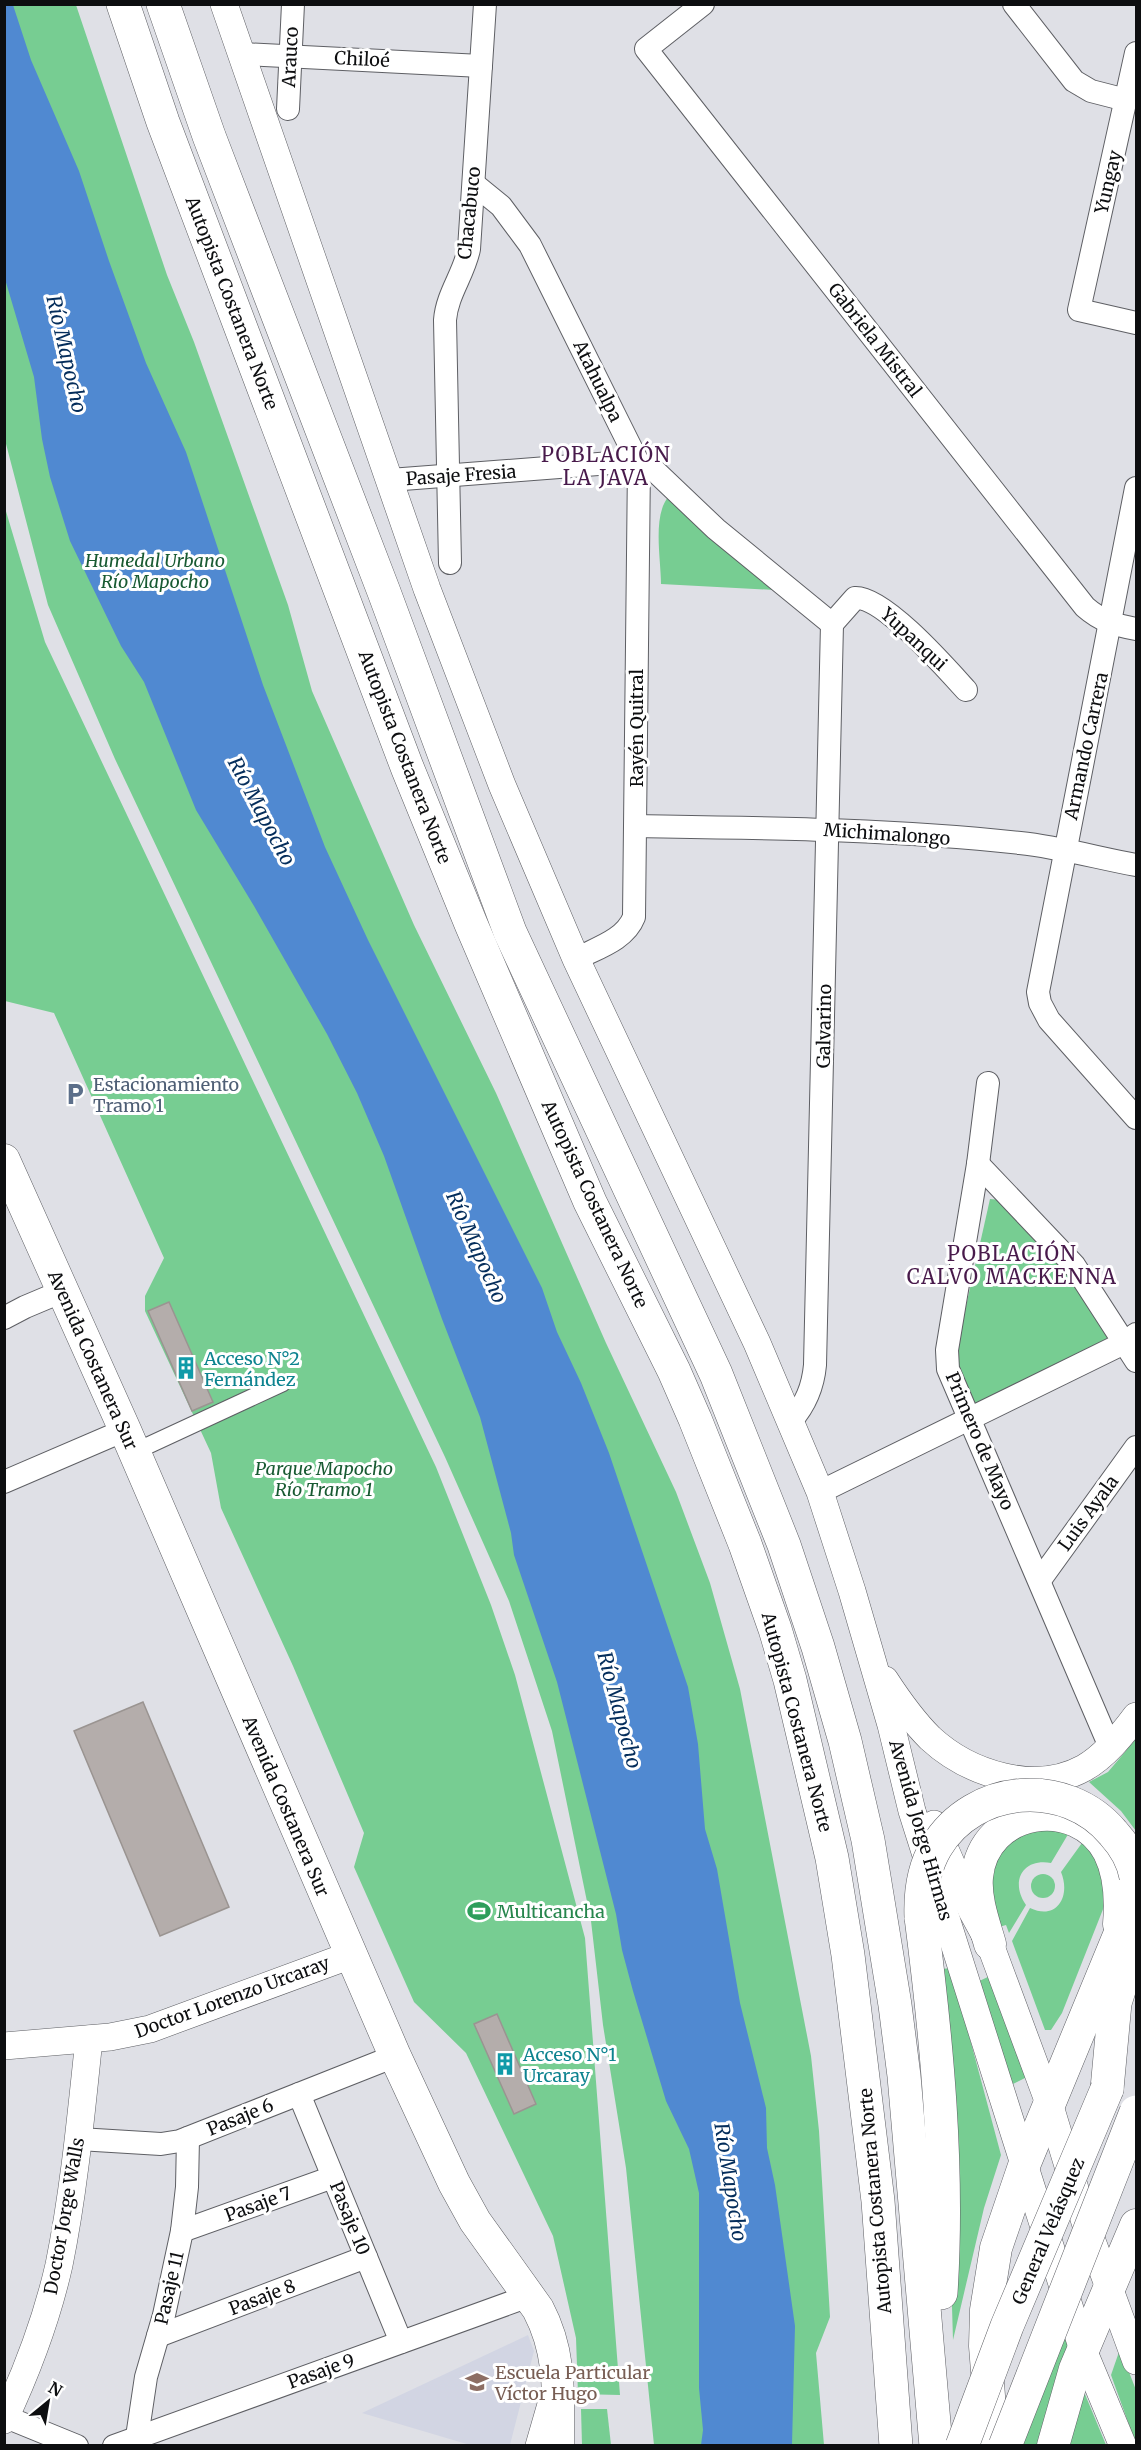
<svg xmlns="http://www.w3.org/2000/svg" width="1141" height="2450" viewBox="0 0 1141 2450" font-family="Merriweather,serif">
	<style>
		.built { fill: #d2d5e3 }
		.green { fill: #77cd92 }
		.water { fill: #5089d1 }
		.building { fill: #b4adab; stroke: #9a9491; stroke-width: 1.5 }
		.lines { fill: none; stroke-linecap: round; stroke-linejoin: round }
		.pedestrian-casing { stroke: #5e5f64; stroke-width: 18 }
		.minor-casing { stroke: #5e5f64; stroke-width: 24 }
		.tertiary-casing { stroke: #5e5f64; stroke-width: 28 }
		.secondary-casing { stroke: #5e5f64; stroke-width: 33 }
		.motorway-casing { stroke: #5e5f64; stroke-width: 34 }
		.pedestrian { stroke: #fff; stroke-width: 16 }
		.minor { stroke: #fff; stroke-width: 22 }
		.tertiary { stroke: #fff; stroke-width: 27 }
		.secondary { stroke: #fff; stroke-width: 32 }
		.motorway { stroke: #fff; stroke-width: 33 }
		.motorway-bridge-casing { stroke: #5e5f64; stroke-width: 34; stroke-linecap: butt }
		.motorway-bridge { stroke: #fff; stroke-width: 33 }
		.labels { text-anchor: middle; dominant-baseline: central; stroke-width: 6; stroke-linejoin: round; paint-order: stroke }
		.street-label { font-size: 18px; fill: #0d0e10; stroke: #fff }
		.park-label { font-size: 18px; font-style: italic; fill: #185a32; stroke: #fff }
		.service-label { font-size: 18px; fill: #4e5e75; stroke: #fff; text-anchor: start }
		.culture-label { font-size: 18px; fill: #0d838f; stroke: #fff; text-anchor: start }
		.leisure-label { font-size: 18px; fill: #27864d; stroke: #fff; text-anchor: start }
		.education-label { font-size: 18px; fill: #785e54; stroke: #fff; text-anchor: start }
		.water-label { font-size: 20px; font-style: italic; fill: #042d5b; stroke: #fff }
		.neighbourhood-label { font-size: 20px; letter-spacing: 1.5px; fill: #481a4b; stroke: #fff }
	</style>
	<rect width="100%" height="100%" fill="#dfe0e6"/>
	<polygon class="built" points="528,2335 534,2351 510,2445 470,2445 362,2413"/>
	<g class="green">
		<polygon points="4,5 76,5 167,275 194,342 288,605 312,691 414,925 496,1093 606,1343 676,1492 710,1583 740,1689 811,2056 819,2131 830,2317 816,2353 824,2445 654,2445 626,2168 603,2025 591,1921 552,1731 509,1601 445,1457 115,759 48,605 5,440"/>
		<path d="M669,496L775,590L661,584C661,559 652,515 669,496Z"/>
		<polygon points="5,508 45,642 436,1467 491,1605 515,1675 585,1938 620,2395 578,2394 576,2338 553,2236 466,2053 414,2002 354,1867 364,1833 293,1666 221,1508 211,1453 145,1311 145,1296 164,1258 54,1013 5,1001"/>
		<polygon points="990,1199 1001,1200 1057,1258 1108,1338 973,1406 953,1364"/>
		<polygon points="1136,1739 1136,1831 1121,1811 1089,1782 1108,1772"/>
		<path d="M1073,1826L1051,1863C1022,1858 1010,1882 1026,1905L1009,1933L1006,1925L999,1927L990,1897L989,1868L1017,1830Z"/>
		<path d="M1087,1836L1111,1889L1062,2013L1051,2030H1045L1012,1941L1030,1908C1057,1921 1071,1896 1061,1872Z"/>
		<circle cx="1043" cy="1886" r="12"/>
		<polygon points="951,1968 1001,2155 984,2208 953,2340 942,1969"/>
		<polygon points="990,1976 1027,2077 1013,2084 975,1983"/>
		<polygon points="1063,2329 1069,2351 1043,2445 1017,2446"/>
		<polygon points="1120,2349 1136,2390 1136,2444 1111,2375"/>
		<polygon points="1082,2387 1106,2445 1068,2445"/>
		<polygon points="581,2409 607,2409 611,2445 582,2445"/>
	</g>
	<polygon class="water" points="4,5 13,5 31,60 79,171 109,261 146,363 186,452 263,685 325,847 368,940 542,1288 557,1332 581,1383 609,1453 688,1687 698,1744 705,1829 717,1869 740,2003 766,2108 767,2148 775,2185 795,2326 792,2445 701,2445 703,2430 699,2388 699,2193 689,2149 666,2101 633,1991 622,1950 616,1914 557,1682 514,1555 511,1533 480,1417 442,1319 384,1156 357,1093 327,1034 254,906 196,810 144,682 121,646 70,541 50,477 42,439 34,377 5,279"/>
	<g class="building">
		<polygon points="169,1302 213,1402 192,1411 148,1311"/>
		<polygon points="143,1702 229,1907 160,1936 74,1731"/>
		<polygon points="497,2014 536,2104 514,2114 474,2024"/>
	</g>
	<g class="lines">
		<g class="pedestrian-casing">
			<polyline id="pedestrian" points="134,1452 283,1383"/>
		</g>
		<g class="minor-casing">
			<g id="minor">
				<path d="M703,4L646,49L1085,607C1101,621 1115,625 1136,629"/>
				<polyline points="1014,4 1074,81 1091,91 1126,100"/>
				<polyline points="1136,53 1079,310 1136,323"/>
				<polyline points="242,54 481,66"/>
				<polyline points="288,109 293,4"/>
				<path d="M474,184L501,206L530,245L639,464L634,917C625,940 597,948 576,959"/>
				<polyline points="390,480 624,462 639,464 655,471 716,529 832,624"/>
				<polyline points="1136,488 1038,992 1040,1003 1049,1020 1136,1118"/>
				<path d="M450,563L445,320C447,294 464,274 469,249L485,4"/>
				<path d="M832,624L855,598C883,596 946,668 966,690"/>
				<path d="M636,826C764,828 892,829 1020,843C1059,847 1098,858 1136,865"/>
				<polyline points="988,1083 978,1164 947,1350 948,1369 1110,1747"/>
				<polyline points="978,1164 1074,1265 1136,1361"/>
				<polyline points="4,1318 25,1307 63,1291"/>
				<path d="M791,1421C806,1404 813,1387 815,1365L832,624"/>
				<polyline points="4,1482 125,1430"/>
				<polyline points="820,1492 1124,1343 1136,1334"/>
				<polyline points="1040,1580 1136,1447"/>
				<polyline points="299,2094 401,2342"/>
				<polyline points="79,2139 161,2144 180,2141 395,2056"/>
				<polyline points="182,2231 333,2177"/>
				<polyline points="158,2336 366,2257"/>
				<polyline points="6,2417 77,2446"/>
				<polyline points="137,2437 146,2377 164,2315 182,2231 187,2187 188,2138"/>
				<polyline points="114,2446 529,2296"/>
			</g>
		</g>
		<g class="tertiary-casing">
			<g id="tertiary">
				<polyline points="224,4 427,589 502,785 576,959 757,1343 820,1492 852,1591 891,1725 912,1811 1083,2350 1123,2446"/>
				<path d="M885,1680C898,1700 913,1721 930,1738C969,1774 1035,1795 1084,1768C1105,1756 1122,1735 1136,1716"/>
				<polyline points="934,1824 972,1911 990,1944 1049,2103 1085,2222 1136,2361"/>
				<polyline points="4,2046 110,2037 150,2029 351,1955"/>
				<path d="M4,2420C27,2371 47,2318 59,2265C74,2191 81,2115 89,2039"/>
				<polyline points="539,2446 552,2401"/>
			</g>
		</g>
		<g class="secondary-casing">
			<g id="secondary">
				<path d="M4,1160L125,1430L395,2056L454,2183L475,2221L538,2309C562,2354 558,2397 558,2446"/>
				<path d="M990,1944C984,1923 975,1899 977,1877C983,1808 1077,1792 1109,1852C1120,1874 1121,1900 1119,1924"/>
				<polyline points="993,2446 985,2346 986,2310 996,2248 1025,2163 1136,1894"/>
				<polyline points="1053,2446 1075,2369 1136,2225"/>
			</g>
		</g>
		<g class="motorway-casing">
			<g id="motorway">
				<polyline points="123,4 163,122 407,767 471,924 590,1202 674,1371 695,1419 745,1544 775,1629 790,1680 832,1858 848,1955 878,2201 896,2446"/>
				<polyline points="163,4 209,136 384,592 510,932 716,1374 784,1545 818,1647 845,1741 868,1840 895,2005 904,2076 936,2446"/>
				<path d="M921,1917C937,2042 949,2167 941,2293"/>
				<polyline points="1107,2089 1115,2003 1136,1936"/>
			</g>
		</g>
		<use href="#pedestrian" class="pedestrian"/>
		<use href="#minor" class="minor"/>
		<use href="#tertiary" class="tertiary"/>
		<use href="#secondary" class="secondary"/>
		<use href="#motorway" class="motorway"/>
		<g class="motorway-bridge-casing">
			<g id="motorway-bridge">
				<path d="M921,1917C920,1892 923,1869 936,1847C974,1784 1066,1777 1113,1833C1124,1845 1133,1860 1136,1877"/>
				<polyline points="962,2446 1007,2326 1107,2089"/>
				<polyline points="1005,2446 1136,2112"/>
			</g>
		</g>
		<use href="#motorway-bridge" class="motorway-bridge"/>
	</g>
	<defs>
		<g id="parking-bare" transform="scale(1.8)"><path d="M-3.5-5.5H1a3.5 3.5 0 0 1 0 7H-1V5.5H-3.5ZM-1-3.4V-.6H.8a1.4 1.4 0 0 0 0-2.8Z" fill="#5c6f8a" stroke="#fff" stroke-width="2.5" paint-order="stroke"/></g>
		<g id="building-bare" transform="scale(1.8)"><path d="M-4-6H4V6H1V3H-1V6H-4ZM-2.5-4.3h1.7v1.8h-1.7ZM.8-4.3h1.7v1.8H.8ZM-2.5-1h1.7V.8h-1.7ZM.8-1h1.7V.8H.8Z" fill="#0f9aa8" stroke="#fff" stroke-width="2.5" paint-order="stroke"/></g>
		<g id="stadium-bare" transform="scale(1.8)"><path d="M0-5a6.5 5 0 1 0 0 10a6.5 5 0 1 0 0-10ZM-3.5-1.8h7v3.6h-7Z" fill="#2e9e5b" stroke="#fff" stroke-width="2.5" paint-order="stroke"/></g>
		<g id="school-bare" transform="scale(1.8)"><path d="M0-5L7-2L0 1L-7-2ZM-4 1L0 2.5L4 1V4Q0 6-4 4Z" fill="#8d6e63" stroke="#fff" stroke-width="2.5" paint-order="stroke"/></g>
	</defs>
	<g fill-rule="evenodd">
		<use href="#parking-bare" x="75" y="1094"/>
		<use href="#building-bare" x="186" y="1368"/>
		<use href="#stadium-bare" x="479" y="1911"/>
		<use href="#building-bare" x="505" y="2064"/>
		<use href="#school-bare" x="477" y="2382"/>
	</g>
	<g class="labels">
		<g class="street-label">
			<text transform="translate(290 57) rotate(-87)">Arauco</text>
			<text transform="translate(362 59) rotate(3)">Chiloé</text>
			<text transform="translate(1108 182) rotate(-77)">Yungay</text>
			<text transform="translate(469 213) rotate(-84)">Chacabuco</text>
			<text transform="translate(232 303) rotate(69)">Autopista Costanera Norte</text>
			<text transform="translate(875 340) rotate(52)">Gabriela Mistral</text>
			<text transform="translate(598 381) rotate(64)">Atahualpa</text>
			<text transform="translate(461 475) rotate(-4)">Pasaje Fresia</text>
			<text transform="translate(914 639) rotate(43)">Yupanqui</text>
			<text transform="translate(636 728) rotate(-90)">Rayén Quitral</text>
			<text transform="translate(1086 746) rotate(-78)">Armando Carrera</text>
			<text transform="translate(405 757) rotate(69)">Autopista Costanera Norte</text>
			<text transform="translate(887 834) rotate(4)">Michimalongo</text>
			<text transform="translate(824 1026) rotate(-89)">Galvarino</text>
			<text transform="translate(595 1204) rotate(65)">Autopista Costanera Norte</text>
			<text transform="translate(93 1360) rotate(66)">Avenida Costanera Sur</text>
			<text transform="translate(980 1441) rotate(67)">Primero de Mayo</text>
			<text transform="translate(1088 1513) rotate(-54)">Luis Ayala</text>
			<text transform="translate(797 1722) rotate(75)">Autopista Costanera Norte</text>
			<text transform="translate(286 1806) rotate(67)">Avenida Costanera Sur</text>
			<text transform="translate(921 1830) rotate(74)">Avenida Jorge Hirmas</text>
			<text transform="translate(232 1997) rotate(-20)">Doctor Lorenzo Urcaray</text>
			<text transform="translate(240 2117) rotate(-22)">Pasaje 6</text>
			<text transform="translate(875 2201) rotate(-95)">Autopista Costanera Norte</text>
			<text transform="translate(258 2204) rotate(-20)">Pasaje 7</text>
			<text transform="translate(64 2216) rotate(-80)">Doctor Jorge Walls</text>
			<text transform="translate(350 2218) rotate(68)">Pasaje 10</text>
			<text transform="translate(1048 2231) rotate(-67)">General Velásquez</text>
			<text transform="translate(169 2288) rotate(-77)">Pasaje 11</text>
			<text transform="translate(262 2297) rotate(-21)">Pasaje 8</text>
			<text transform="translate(321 2371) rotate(-20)">Pasaje 9</text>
		</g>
		<g class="park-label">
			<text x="155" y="560">Humedal Urbano<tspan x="155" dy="21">Río Mapocho</tspan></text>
			<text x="324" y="1468">Parque Mapocho<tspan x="324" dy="21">Río Tramo 1</tspan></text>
		</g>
		<g class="service-label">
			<text x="93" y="1084">Estacionamiento<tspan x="93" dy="21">Tramo 1</tspan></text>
		</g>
		<g class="culture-label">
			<text x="204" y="1358">Acceso N°2<tspan x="204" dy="21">Fernández</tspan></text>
			<text x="523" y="2054">Acceso N°1<tspan x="523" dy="21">Urcaray</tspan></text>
		</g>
		<g class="leisure-label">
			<text x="497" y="1911">Multicancha</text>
		</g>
		<g class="education-label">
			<text x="495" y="2372">Escuela Particular<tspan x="495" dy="21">Víctor Hugo</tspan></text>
		</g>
		<g class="water-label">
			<text transform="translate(67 354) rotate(77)">Río Mapocho</text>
			<text transform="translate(262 811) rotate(62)">Río Mapocho</text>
			<text transform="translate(477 1247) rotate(66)">Río Mapocho</text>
			<text transform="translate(620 1710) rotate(75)">Río Mapocho</text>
			<text transform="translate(731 2182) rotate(81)">Río Mapocho</text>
		</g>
		<g class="neighbourhood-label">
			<text x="606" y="454">POBLACIÓN<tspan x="606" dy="23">LA JAVA</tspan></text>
			<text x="1012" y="1253">POBLACIÓN<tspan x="1012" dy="23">CALVO MACKENNA</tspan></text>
		</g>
	</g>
	<rect width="1141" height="2450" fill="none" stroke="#0d0e10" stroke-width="12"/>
	<g transform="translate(48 2402) rotate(30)" stroke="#ffffff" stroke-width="4.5" paint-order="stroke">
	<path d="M0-4.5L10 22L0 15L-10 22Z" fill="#0d0e10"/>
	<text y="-9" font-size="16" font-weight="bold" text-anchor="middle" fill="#0d0e10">N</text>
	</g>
</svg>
